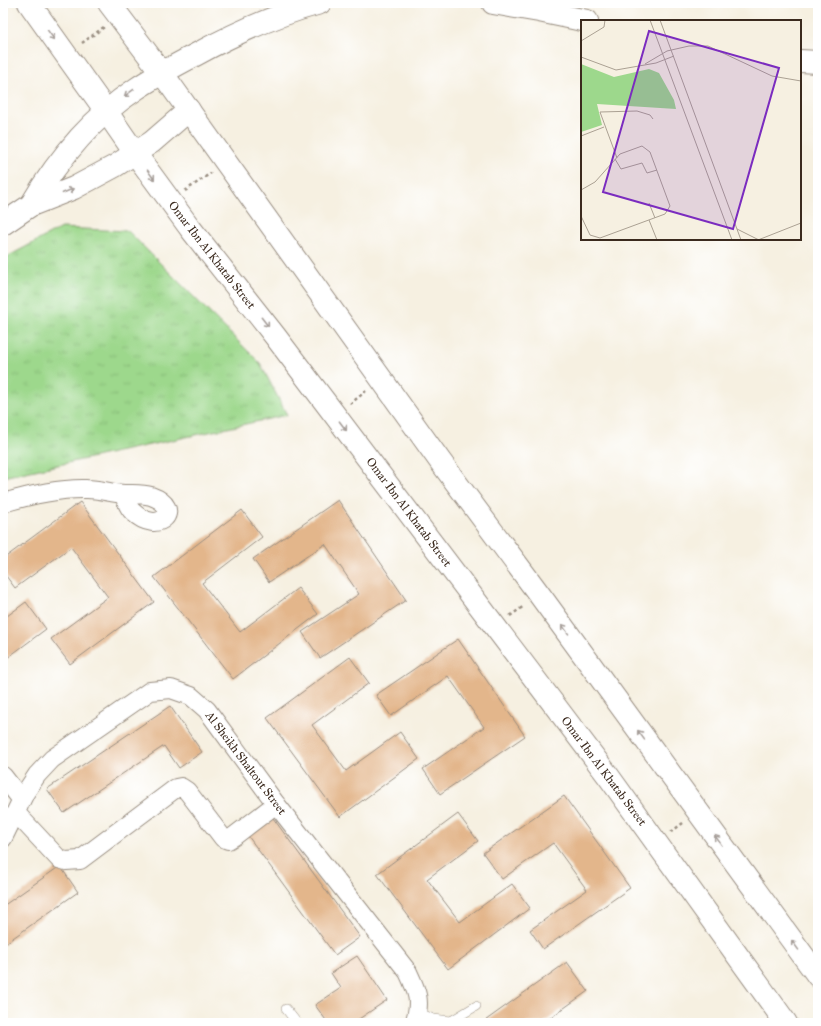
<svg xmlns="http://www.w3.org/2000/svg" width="821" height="1026" viewBox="0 0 821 1026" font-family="'IM FELL Great Primer',serif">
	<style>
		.grass { fill: url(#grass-tufts); stroke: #6c8155 }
		.building { fill: #e3b68b }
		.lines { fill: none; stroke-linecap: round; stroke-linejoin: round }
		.lane-casing { stroke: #988d80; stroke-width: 10 }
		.street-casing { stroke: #988d80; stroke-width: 20 }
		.secondary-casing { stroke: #988d80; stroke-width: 24 }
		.path { stroke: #988d80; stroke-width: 2.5; stroke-dasharray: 3 3; stroke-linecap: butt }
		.lane { stroke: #fff; stroke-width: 9 }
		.street { stroke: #fff; stroke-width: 18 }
		.secondary { stroke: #fff; stroke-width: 22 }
		.oneway { stroke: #a79f9a }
		.labels { text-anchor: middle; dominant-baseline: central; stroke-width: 3; stroke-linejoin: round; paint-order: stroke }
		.street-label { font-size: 12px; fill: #3b2a1e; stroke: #fff }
		.inset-road { fill: none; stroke: #aba193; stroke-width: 1 }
		.view { fill: #7b2cbf; fill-opacity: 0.15; stroke: #7b2cbf; stroke-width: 2 }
		.inset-edge { fill: none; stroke: #3b2a1e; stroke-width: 2 }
	</style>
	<defs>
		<pattern id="grass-tufts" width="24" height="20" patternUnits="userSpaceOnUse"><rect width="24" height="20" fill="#9dd88c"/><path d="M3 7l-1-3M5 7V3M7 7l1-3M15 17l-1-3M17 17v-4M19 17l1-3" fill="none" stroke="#88ba78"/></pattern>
	</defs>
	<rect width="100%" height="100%" fill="#fff"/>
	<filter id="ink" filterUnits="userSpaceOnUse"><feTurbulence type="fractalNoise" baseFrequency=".025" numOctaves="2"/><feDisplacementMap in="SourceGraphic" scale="8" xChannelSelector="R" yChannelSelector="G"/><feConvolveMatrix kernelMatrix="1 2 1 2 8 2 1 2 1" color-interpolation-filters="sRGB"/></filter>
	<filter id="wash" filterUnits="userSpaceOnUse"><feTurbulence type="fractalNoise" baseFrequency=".012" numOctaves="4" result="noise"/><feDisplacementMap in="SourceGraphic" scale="16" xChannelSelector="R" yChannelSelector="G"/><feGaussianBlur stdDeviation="0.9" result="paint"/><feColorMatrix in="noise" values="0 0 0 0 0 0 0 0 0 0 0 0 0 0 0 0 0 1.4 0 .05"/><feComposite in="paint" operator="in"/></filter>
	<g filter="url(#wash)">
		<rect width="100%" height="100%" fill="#f6f0e1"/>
		<polygon class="grass" points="61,228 128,231 260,363 287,415 3,477 3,259"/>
		<g id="blocks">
			<g class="building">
				<polygon points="338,500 406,600 320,658 302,632 359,594 325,544 269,582 253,559"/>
				<polygon points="80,502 154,602 70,664 51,639 108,597 71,547 15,588 3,572 3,559"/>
				<polygon points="242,510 262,537 202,583 240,632 298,588 318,614 233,679 154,577"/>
				<polygon points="26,602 46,629 3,661 3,619"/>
				<polygon points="458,639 525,736 440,794 423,769 484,727 448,676 391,716 376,695"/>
				<polygon points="350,657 369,683 312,725 346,771 400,732 419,759 340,817 267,718"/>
				<polygon points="170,706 202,752 179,768 164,746 64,813 47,789"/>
				<polygon points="564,796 630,888 543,949 530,930 587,890 553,843 502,879 483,853"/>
				<polygon points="458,814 478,841 427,879 460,922 512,884 530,908 448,969 377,874"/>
				<polygon points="273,818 360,937 335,955 248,836"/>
				<polygon points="60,866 78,892 3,945 3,906"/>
				<polygon points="357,956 387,1000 353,1023 328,1023 315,1005 341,988 331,973"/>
				<polygon points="567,962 588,991 543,1023 482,1023"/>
			</g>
		</g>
	</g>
	<g filter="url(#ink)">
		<use href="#blocks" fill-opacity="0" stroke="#988d80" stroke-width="1"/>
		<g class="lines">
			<g class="lane-casing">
				<g id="lane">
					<polyline points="286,1009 297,1023"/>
					<polyline points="418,1012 433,1019 451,1021 476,1006"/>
				</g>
			</g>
			<g class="street-casing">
				<g id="street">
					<path d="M3,503C30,495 59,488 87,489C99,489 111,493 124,494C132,494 142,493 151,496C185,508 159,537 133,512C128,508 126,500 123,494"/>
					<polyline points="3,776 21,799"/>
					<polyline points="16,813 59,859 66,861 80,860 176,788 181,787 187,791 223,838 228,840 233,837 276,804"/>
					<path d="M3,838L25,793L37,775L52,759L150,691L171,689L191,696L207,710L276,804L408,972C417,991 422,1002 414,1023"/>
				</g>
			</g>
			<g class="secondary-casing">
				<g id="secondary">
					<polyline points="29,3 106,111 135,153 190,228 275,336 609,777 786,1023"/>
					<polyline points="109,3 162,73 440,461 539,594 818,976"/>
					<polyline points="493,3 539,11 587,21"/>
					<polyline points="800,61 818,62"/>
					<path d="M31,205C58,159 92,118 136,89C155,76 176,65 197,54C237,32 275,15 320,3"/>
					<polyline points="3,224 31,205 74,188 115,166 152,142 189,110"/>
				</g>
			</g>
			<g class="path">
				<polyline points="82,43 104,27"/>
				<polyline points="185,191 211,173"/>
				<polyline points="350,404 366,391"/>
				<polyline points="510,616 524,606"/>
				<polyline points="671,832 683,823"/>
			</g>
			<use href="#lane" class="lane"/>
			<use href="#street" class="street"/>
			<use href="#secondary" class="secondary"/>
		</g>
		<defs><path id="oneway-shaft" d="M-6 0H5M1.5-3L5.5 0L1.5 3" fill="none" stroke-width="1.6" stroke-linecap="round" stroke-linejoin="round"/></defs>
		<g class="oneway">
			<use href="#oneway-shaft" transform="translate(51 35) rotate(54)"/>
			<use href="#oneway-shaft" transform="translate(129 93) rotate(144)"/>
			<use href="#oneway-shaft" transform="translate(151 175) rotate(54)"/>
			<use href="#oneway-shaft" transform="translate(68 191) rotate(-23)"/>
			<use href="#oneway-shaft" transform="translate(265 322) rotate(52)"/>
			<use href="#oneway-shaft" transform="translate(343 426) rotate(53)"/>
			<use href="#oneway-shaft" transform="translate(565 629) rotate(-126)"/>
			<use href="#oneway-shaft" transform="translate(641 735) rotate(-126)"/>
			<use href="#oneway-shaft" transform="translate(718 840) rotate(-126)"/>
			<use href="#oneway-shaft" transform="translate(795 945) rotate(-126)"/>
		</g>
	</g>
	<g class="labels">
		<g class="street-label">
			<text transform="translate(212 255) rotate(52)">Omar Ibn Al Khatab Street</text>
			<text transform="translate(409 512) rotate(53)">Omar Ibn Al Khatab Street</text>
			<text transform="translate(246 763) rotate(53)">Al Sheikh Shaltout Street</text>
			<text transform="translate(604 771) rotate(53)">Omar Ibn Al Khatab Street</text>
		</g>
	</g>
	<g transform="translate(581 20)">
		<rect width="220" height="220" fill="#f6f0e1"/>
		<path d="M0,44L33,57L68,49L78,53L93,80L95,89L16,84L21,105L0,112Z" fill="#9dd88c"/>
		<path class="inset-road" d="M69,0L151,220M79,0L160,220M0,21L23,7L24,0M0,37L35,50L75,43L93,36M64,44L86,31L108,26H127L191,56L220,61M0,116L23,107M36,138L19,92L56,91L69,95L72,99M34,139L40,149L61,143L66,153L76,150M0,170L14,162L39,134L61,126L69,132L89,186L84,194L19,218L9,215L0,196M68,183L74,198M68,200L76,220M156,209L178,220M177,220L220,203"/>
		<path class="view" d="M68,11L198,48L152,209L22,172Z"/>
		<rect width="220" height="220" class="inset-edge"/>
	</g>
	<rect width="821" height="1026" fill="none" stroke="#fff" stroke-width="16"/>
</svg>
